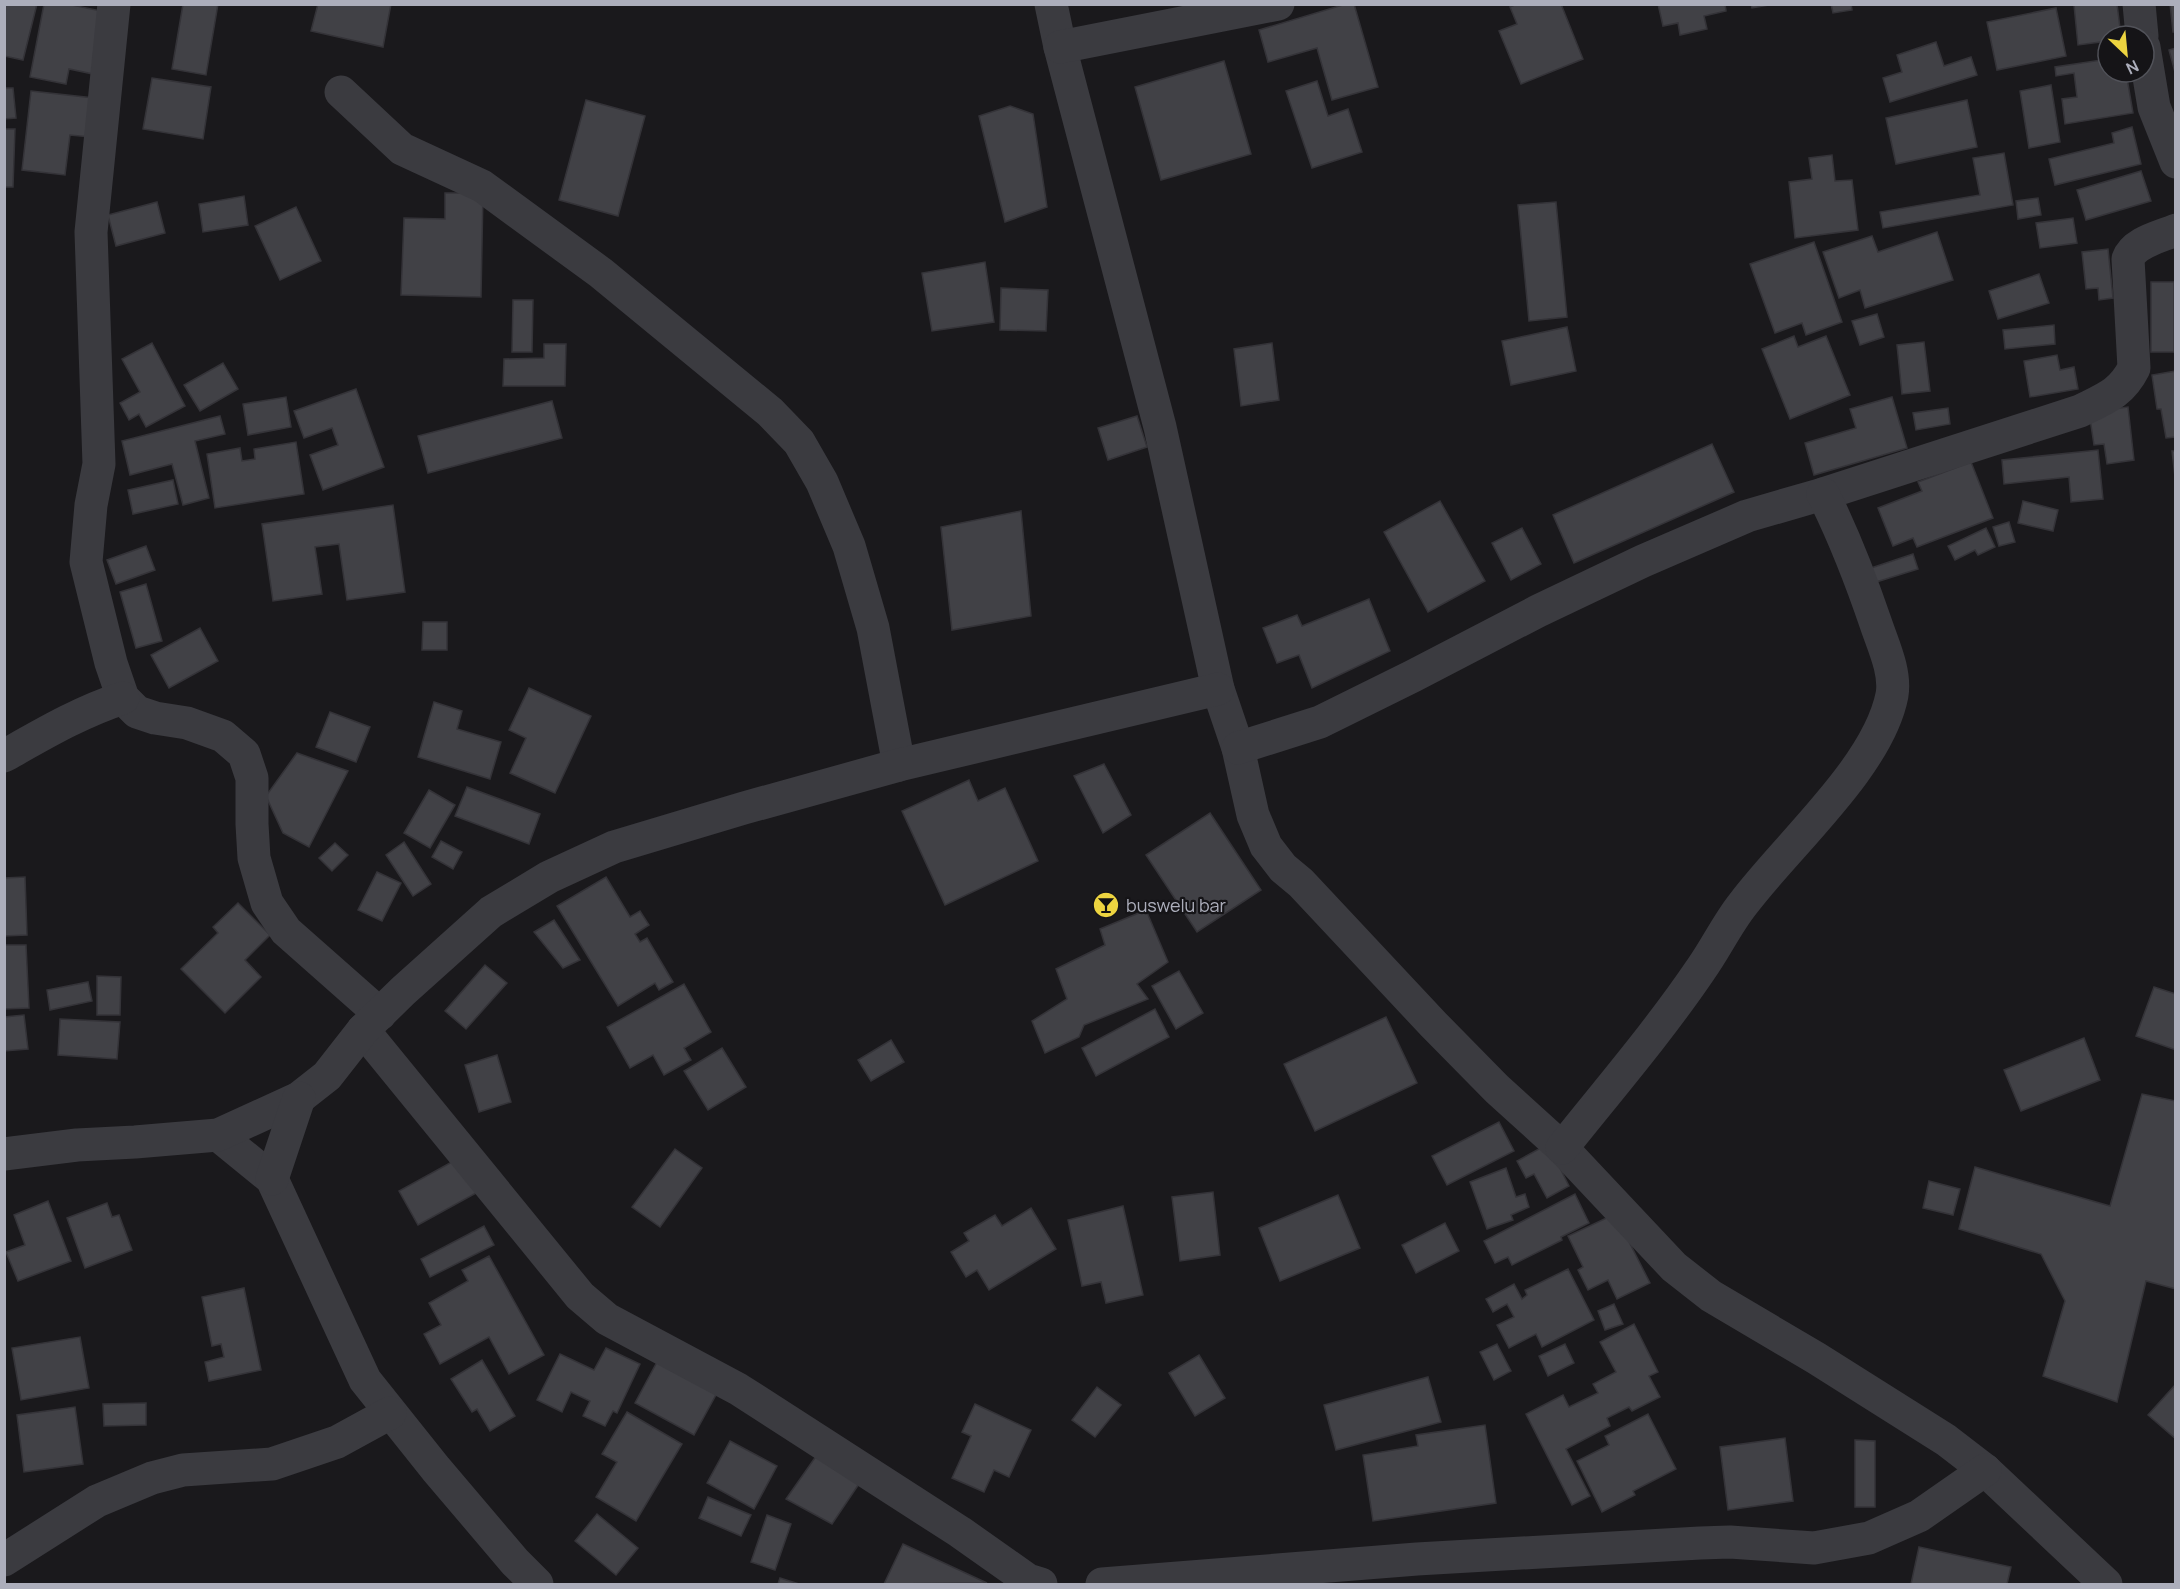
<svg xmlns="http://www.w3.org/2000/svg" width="2180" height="1589" viewBox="0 0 2180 1589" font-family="Manrope,sans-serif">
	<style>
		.building { fill: #414146; stroke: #343338; stroke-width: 1.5 }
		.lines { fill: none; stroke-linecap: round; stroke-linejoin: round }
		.minor { stroke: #3b3b40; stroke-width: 33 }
		.labels { text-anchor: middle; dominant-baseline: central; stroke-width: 4.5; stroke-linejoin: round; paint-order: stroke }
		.poi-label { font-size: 18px; fill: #acaebb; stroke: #151417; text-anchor: start }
	</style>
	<rect width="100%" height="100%" fill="#1a191c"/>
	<g class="building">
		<polygon points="4,4 37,4 23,60 4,56"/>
		<polygon points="44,4 67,4 106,12 93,74 69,69 66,84 30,77"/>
		<polygon points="183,4 218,4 206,75 172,69"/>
		<polygon points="318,4 391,4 383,47 311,31"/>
		<polygon points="1346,4 1354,4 1378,87 1332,100 1317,48 1268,62 1259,30"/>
		<polygon points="1517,4 1561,4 1583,59 1521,84 1499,31 1517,24 1510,7"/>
		<polygon points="1658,4 1725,4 1726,11 1704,16 1707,29 1680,35 1678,23 1663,26"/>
		<polygon points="1751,4 1775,4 1752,8"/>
		<polygon points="1831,4 1851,4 1852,10 1833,13"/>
		<polygon points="2117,4 2121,36 2108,36 2108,41 2078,45 2074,5"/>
		<polygon points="2170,4 2176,4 2176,32 2173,32"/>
		<polygon points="2056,8 2066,56 1997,70 1987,22"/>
		<polygon points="1936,42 1944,66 1971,57 1977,75 1890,102 1883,78 1902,72 1897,55"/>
		<polygon points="2176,48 2176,76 2169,50"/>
		<polygon points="2108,59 2108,72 2126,72 2133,113 2065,124 2062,99 2077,97 2074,73 2056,76 2055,67"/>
		<polygon points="1224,61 1251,154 1161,180 1135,87"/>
		<polygon points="152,78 211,87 203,139 143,129"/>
		<polygon points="1317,81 1328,116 1348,109 1362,152 1312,168 1286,91"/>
		<polygon points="2051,85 2060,142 2029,148 2020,91"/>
		<polygon points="4,88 13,88 16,118 4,119"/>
		<polygon points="31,91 94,98 90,137 70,135 65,175 22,170"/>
		<polygon points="586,100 645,116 618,216 559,200"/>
		<polygon points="1967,100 1977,147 1896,164 1886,118"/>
		<polygon points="1010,106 1033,114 1047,207 1005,222 979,116"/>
		<polygon points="2132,127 2141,164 2055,185 2049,159 2114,143 2112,133"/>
		<polygon points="4,129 15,129 13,187 4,187"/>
		<polygon points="2004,153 2013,205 1883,228 1880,212 1980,195 1973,158"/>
		<polygon points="1832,155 1835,181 1852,180 1858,230 1795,238 1789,182 1812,179 1809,158"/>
		<polygon points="2141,171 2151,201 2086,220 2077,190"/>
		<polygon points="445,193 483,193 481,297 401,295 404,218 445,219"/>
		<polygon points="244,196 248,225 203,232 199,204"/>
		<polygon points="2038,198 2041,215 2018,219 2016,201"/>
		<polygon points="157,202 165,233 116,246 108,215"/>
		<polygon points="1556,202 1567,317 1529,321 1518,205"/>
		<polygon points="296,207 321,261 280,280 255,226"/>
		<polygon points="2073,218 2077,243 2040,248 2036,223"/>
		<polygon points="1937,232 1953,280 1865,308 1860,290 1839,298 1823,252 1872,236 1878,252"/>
		<polygon points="1814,242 1842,322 1806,335 1802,323 1775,333 1750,264"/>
		<polygon points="2108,249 2113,298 2099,300 2098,288 2086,289 2082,252"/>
		<polygon points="985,262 994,322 932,331 922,273"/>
		<polygon points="2039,274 2049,303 1998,319 1989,291"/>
		<rect x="2151" y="282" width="23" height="70"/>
		<polygon points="1001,288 1048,290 1046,331 1000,330"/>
		<polygon points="513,300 533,300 532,352 512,352"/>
		<polygon points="1877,314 1884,337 1860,345 1852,321"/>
		<polygon points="2054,325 2055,344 2005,349 2003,330"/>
		<polygon points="1567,327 1576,371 1511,385 1502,341"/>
		<polygon points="1794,336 1798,347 1826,336 1850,395 1790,419 1762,349"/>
		<polygon points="1924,342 1930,391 1902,394 1897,345"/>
		<polygon points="152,343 185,406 146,427 139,414 129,420 120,403 140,392 122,359"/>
		<polygon points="1272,343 1279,400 1241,406 1234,349"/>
		<polygon points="544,344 566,344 565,386 503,386 504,359 544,358"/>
		<polygon points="2057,355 2060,370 2074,367 2078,389 2030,397 2024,361"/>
		<polygon points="223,363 238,389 200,411 184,385"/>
		<polygon points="2176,371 2176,437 2166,438 2161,409 2157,409 2152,375"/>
		<polygon points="356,389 384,467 323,490 310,455 338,445 332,428 304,438 294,411"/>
		<polygon points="286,397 291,427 248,435 243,404"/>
		<polygon points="1892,397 1907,448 1814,475 1805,443 1856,428 1850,409"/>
		<polygon points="552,401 562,438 428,473 418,436"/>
		<polygon points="2128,407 2134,460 2107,464 2104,444 2094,445 2089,412"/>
		<polygon points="1948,408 1950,424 1916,430 1913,413"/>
		<polygon points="220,416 225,434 195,441 209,498 183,505 172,464 130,475 122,441"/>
		<polygon points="1137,416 1147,447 1108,460 1098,428"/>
		<polygon points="296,442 304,494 215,508 207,454 240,448 242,461 255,459 254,449"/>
		<polygon points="1712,444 1734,492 1574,563 1553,515"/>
		<polygon points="2098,450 2103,499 2071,502 2069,477 2004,484 2002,460"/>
		<polygon points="2172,451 2176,451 2176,477 2175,477"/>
		<polygon points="1971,462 1993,518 1917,547 1913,538 1893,546 1878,508 1922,491 1918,482"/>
		<polygon points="173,480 178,504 133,514 128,490"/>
		<polygon points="1440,501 1485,581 1428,612 1384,532"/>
		<polygon points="2023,501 2058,510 2053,531 2018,523"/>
		<polygon points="393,505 405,592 347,600 339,544 315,547 322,594 273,601 262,524"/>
		<polygon points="1021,511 1031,616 952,630 941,527"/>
		<polygon points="2009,522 2015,542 1999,546 1993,527"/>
		<polygon points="1522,528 1541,564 1511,580 1492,543"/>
		<polygon points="1986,528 1995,547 1978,555 1975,550 1955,560 1948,546"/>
		<polygon points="146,546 155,570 116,584 107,560"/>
		<polygon points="1913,554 1918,569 1873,583 1868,569"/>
		<polygon points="146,584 162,641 136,648 120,592"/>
		<polygon points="1369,599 1390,651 1312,688 1299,655 1277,663 1263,628 1297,615 1302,626"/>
		<polygon points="423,622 447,622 447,650 422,650"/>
		<polygon points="200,628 218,661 169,688 151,655"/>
		<polygon points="529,688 591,716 555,793 510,773 526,738 509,730"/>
		<polygon points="434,702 462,711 457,729 501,742 490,779 418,757"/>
		<polygon points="330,712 370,727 356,762 316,747"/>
		<polygon points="297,753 348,771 309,847 283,833 266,796"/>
		<polygon points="1104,764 1131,815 1103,833 1074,776"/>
		<polygon points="969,780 978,801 1005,788 1038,861 945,905 902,811"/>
		<polygon points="467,787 540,814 529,844 455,816"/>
		<polygon points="429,790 455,805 430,848 404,833"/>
		<polygon points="1210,813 1261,890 1197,932 1146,855"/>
		<polygon points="441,841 462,852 453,869 432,857"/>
		<polygon points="404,842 431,884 413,896 386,855"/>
		<polygon points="335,843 348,855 332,871 319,858"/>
		<polygon points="377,872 401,883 382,921 358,910"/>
		<polygon points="25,877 27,935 4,936 4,878"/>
		<polygon points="606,877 630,917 640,911 649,925 635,934 640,942 647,938 673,982 659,990 655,983 618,1006 557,906"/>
		<polygon points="238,903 270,935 245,960 261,977 225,1013 181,969 218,933 213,927"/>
		<polygon points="1146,910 1168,962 1137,984 1148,999 1084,1025 1079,1037 1045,1053 1032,1021 1067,999 1056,969 1105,945 1100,929"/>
		<polygon points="554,920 580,960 563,968 534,932"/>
		<polygon points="4,945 26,945 29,1008 4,1009"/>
		<polygon points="485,965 507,983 466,1029 445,1011"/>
		<polygon points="1179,971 1203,1013 1176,1029 1152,986"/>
		<polygon points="97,976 121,977 120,1015 97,1015"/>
		<polygon points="88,982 92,1001 50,1010 47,990"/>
		<polygon points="684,984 711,1032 684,1048 691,1060 664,1075 653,1055 630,1068 607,1027"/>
		<polygon points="2154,987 2176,994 2176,1050 2136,1036"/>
		<polygon points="1155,1009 1169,1037 1096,1076 1082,1048"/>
		<polygon points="24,1015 28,1049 4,1051 4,1017"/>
		<polygon points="1386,1017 1417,1083 1315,1131 1284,1064"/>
		<polygon points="60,1019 120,1022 117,1059 58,1055"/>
		<polygon points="2084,1038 2100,1080 2021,1111 2004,1070"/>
		<polygon points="891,1040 904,1062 871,1081 858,1060"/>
		<polygon points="722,1048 746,1087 708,1110 684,1071"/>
		<polygon points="497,1055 511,1102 479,1112 465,1065"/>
		<polygon points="2142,1094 2176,1101 2176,1289 2146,1281 2117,1402 2043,1376 2065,1301 2041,1254 1959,1229 1975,1167 2110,1206"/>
		<polygon points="1499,1122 1514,1151 1447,1185 1432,1156"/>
		<polygon points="1548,1144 1569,1186 1547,1198 1534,1174 1526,1178 1517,1161"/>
		<polygon points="675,1149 702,1168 660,1227 632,1207"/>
		<polygon points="459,1158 478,1192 418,1225 399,1191"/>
		<polygon points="1506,1168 1516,1197 1525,1194 1529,1207 1511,1215 1513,1220 1487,1229 1470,1182"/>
		<polygon points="1929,1181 1960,1189 1953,1215 1923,1208"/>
		<polygon points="1213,1192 1220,1255 1180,1261 1172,1197"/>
		<polygon points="1575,1194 1589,1223 1561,1237 1562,1240 1512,1265 1508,1257 1495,1263 1484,1241"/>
		<polygon points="1338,1195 1360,1248 1280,1281 1259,1228"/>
		<polygon points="48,1201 71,1261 18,1281 6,1252 25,1245 14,1215"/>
		<polygon points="107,1203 112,1217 119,1215 132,1250 85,1268 67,1218"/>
		<polygon points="1123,1206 1143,1295 1106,1303 1101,1282 1082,1286 1068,1220"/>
		<polygon points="1031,1208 1056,1249 989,1290 977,1270 966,1277 951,1252 969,1241 964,1233 995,1215 1002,1226"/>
		<polygon points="1615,1214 1650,1283 1617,1299 1608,1280 1588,1290 1578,1270 1583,1267 1568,1236"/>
		<polygon points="1445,1223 1459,1251 1416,1273 1402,1245"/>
		<polygon points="484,1226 494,1245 430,1277 421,1259"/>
		<polygon points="489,1256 544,1355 509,1374 489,1337 440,1364 424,1334 441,1325 429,1303 468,1281 462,1270"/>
		<polygon points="1568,1269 1594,1320 1542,1347 1536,1334 1509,1348 1497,1325 1514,1317 1507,1304 1493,1312 1486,1299 1514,1284 1522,1299 1527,1295 1525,1290"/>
		<polygon points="244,1288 261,1370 209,1381 205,1362 224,1357 221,1344 212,1346 202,1297"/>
		<polygon points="1614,1304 1623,1324 1605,1330 1598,1311"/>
		<polygon points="1634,1324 1658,1372 1649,1376 1660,1397 1632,1411 1629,1407 1607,1418 1610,1426 1566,1449 1590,1496 1572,1505 1526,1414 1563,1395 1569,1407 1598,1393 1593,1384 1616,1372 1600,1342"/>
		<polygon points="80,1337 89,1388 21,1400 12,1348"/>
		<polygon points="1497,1344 1511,1371 1494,1380 1480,1352"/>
		<polygon points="1565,1344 1574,1363 1548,1376 1539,1356"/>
		<polygon points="606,1348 640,1364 617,1413 613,1411 605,1426 583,1416 590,1401 571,1392 562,1412 537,1400 560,1354 594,1370"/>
		<polygon points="1199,1355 1225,1398 1195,1416 1169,1373"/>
		<polygon points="482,1360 515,1416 490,1431 477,1409 472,1412 451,1379"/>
		<polygon points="657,1362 717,1393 694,1435 635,1403"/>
		<polygon points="1428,1377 1441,1422 1336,1450 1324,1405"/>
		<polygon points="2176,1384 2176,1439 2148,1415"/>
		<polygon points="1097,1387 1121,1405 1095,1437 1072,1420"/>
		<polygon points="146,1403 146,1425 104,1426 103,1404"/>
		<polygon points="975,1404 1031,1430 1009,1477 994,1470 984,1492 952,1478 971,1436 962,1432"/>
		<polygon points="75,1407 83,1464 24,1472 17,1415"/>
		<polygon points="627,1412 682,1444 636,1521 596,1497 617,1462 602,1454"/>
		<polygon points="1648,1414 1676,1469 1633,1491 1635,1495 1602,1512 1577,1461 1609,1445 1605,1436"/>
		<polygon points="1485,1425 1496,1503 1373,1521 1363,1455 1418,1446 1416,1435"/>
		<polygon points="1785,1438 1793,1501 1728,1510 1720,1447"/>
		<polygon points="1855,1440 1875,1441 1875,1507 1855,1507"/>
		<polygon points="730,1441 777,1466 754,1509 707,1483"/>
		<polygon points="819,1452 863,1478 832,1524 786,1499"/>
		<polygon points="708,1497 751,1515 741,1536 699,1518"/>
		<polygon points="597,1514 638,1548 616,1575 575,1541"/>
		<polygon points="767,1515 791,1524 775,1570 751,1562"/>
		<polygon points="903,1544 987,1583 884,1584"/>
		<polygon points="1919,1547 2011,1567 2007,1584 1911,1584"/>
		<polygon points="780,1578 799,1584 778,1584"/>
	</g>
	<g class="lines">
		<g class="minor">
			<polyline points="114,4 91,232 99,464 91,505 86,562 111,663 123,698 137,712 155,718 187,723 223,736 244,754 252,778 252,824 254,858 267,903 286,931 380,1014"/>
			<polyline points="1051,4 1060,47 1160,427 1218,689 1238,748 1253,815 1266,846 1283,868 1301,883 1434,1025 1497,1089 1562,1148 1674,1267 1711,1296 1816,1358 1946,1440 1985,1470 2106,1584"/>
			<polyline points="2139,4 2142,36"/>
			<polyline points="1060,47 1278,4"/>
			<polyline points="2144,47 2154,107 2176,162"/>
			<polyline points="341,92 402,149 482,186 601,273 770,412 799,442 822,482 849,546 873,628 899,765"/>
			<path d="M1238,748L1320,722L1413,676L1538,611L1643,561L1747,516L1823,494L2080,411C2104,399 2121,394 2134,368L2128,259C2134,242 2160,237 2176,230"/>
			<path d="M4,756C43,734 80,712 123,698"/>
			<polyline points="363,1030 580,1296 607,1319 738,1389 960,1532 1028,1580 1041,1584"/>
			<polyline points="218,1135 272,1179 365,1380 436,1469 515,1562 537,1584"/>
			<path d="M1562,1148C1609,1089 1659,1031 1701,969C1716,948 1727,924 1743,904C1787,845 1878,767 1892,695C1896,672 1883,645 1876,624C1861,580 1844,536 1823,494"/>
			<polyline points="4,1154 77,1145 135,1142 218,1135 299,1098 327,1076 363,1030 403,991 491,912 549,877 614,847 744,808 899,765 1218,689"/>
			<polyline points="272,1179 299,1098"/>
			<polyline points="4,1560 97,1501 152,1478 183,1470 272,1464 337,1442 390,1413"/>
			<polyline points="1102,1584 1417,1559 1700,1543 1730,1542 1814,1548 1869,1538 1919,1516 1985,1470"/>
		</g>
	</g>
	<defs>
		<g id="bar-disc" transform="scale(1.35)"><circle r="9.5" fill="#edd440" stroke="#151417"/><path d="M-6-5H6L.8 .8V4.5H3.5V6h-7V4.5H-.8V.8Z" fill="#111"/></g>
	</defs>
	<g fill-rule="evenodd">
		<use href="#bar-disc" x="1106" y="905"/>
	</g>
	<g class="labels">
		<g class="poi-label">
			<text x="1126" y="905">buswelu bar</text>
		</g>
	</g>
	<rect width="2180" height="1589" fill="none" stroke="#acaebb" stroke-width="12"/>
	<g transform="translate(2126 54) rotate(154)"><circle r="28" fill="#151417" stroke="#515259" stroke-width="1.5"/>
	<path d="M0-4.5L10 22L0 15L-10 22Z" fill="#edd440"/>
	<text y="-9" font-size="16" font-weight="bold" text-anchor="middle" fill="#acaebb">N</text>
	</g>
</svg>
